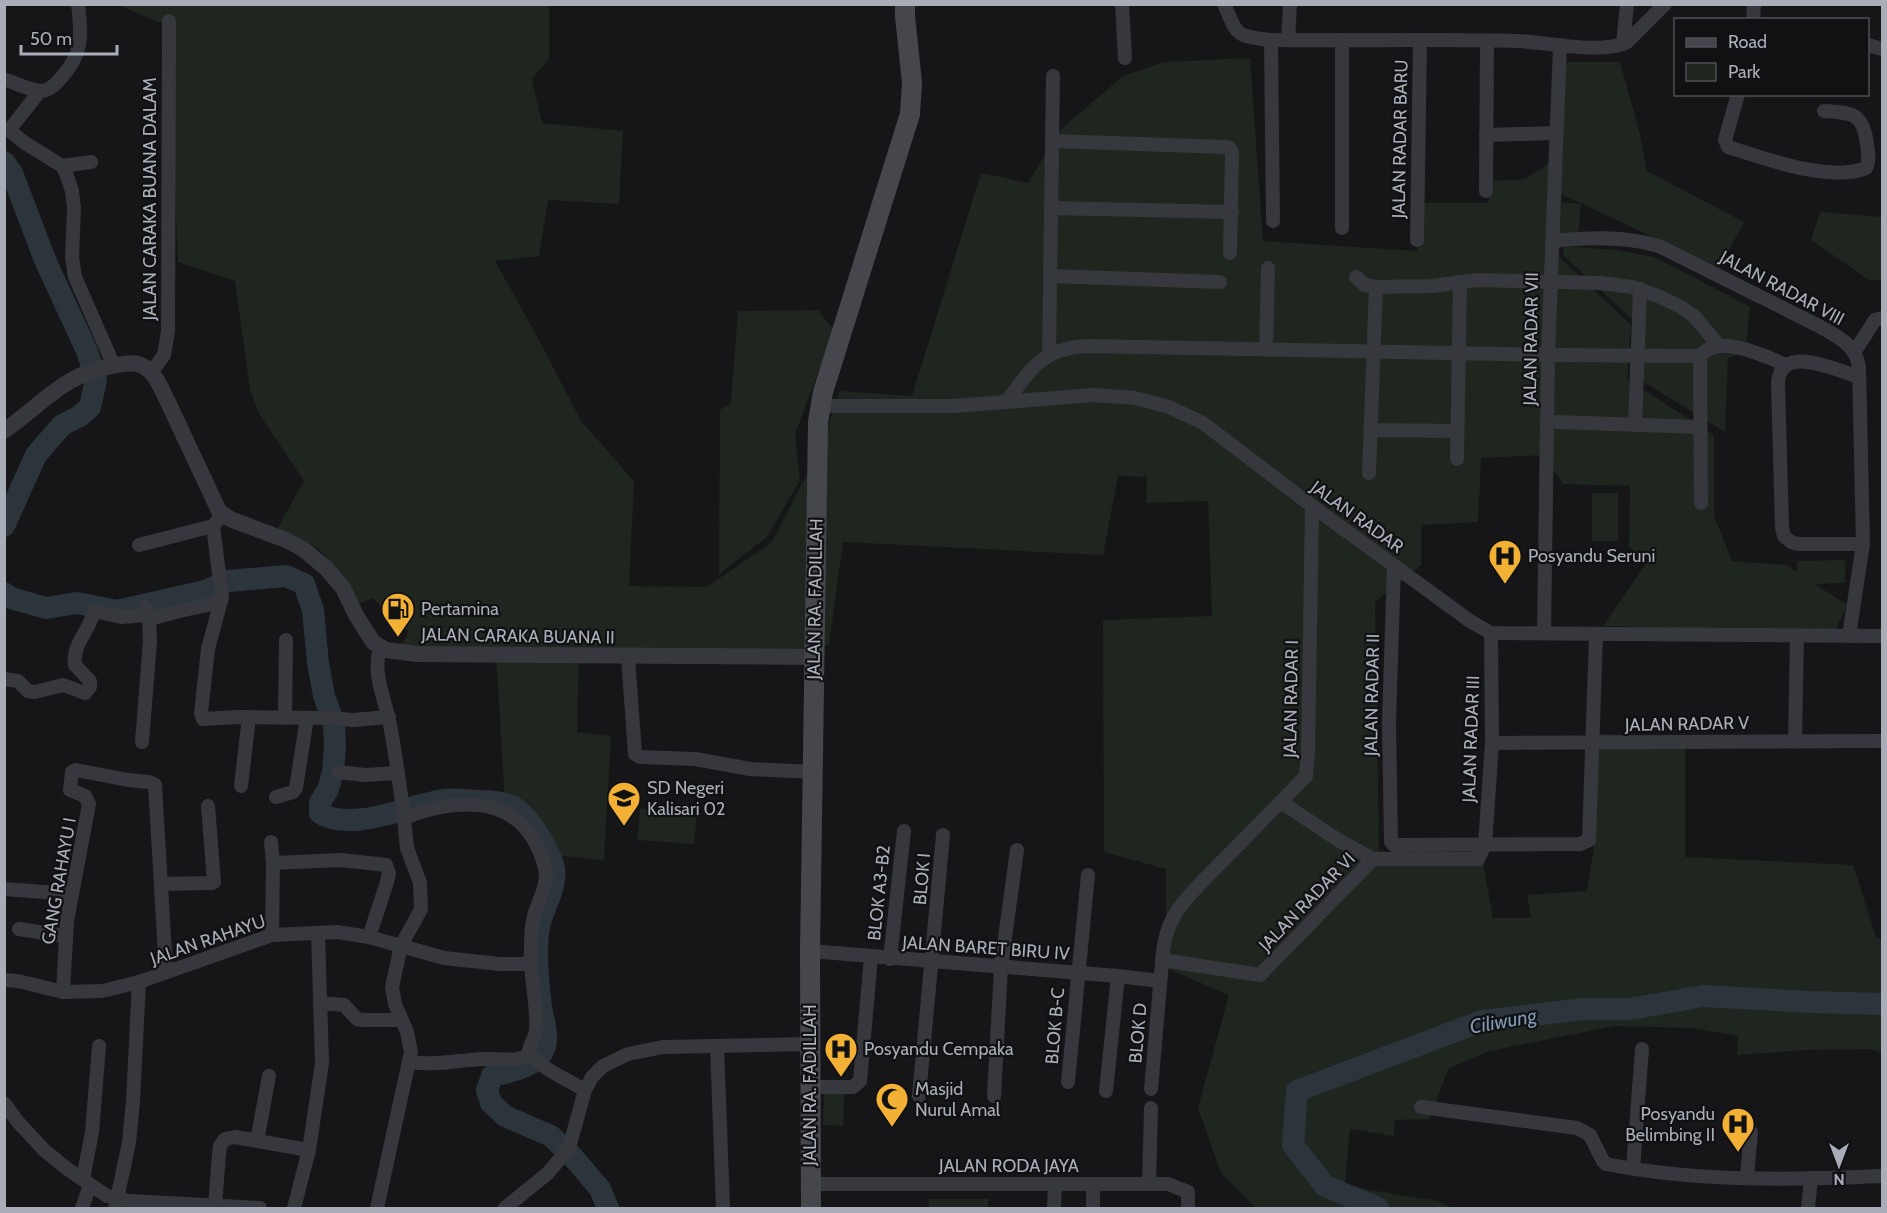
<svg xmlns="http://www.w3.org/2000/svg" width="1887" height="1213" viewBox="0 0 1887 1213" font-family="Cabin,sans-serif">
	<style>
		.green { fill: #1e261f }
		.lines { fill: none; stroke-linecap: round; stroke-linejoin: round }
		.river { stroke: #2c353c; stroke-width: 22 }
		.minor { stroke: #37383d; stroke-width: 14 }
		.tertiary { stroke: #37383d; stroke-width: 16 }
		.secondary { stroke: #45474d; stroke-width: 20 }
		.labels { text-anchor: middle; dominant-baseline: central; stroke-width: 4.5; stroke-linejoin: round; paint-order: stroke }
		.street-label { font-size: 18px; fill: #a8adb8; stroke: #111113 }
		.poi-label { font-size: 18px; fill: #a8adb8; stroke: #111113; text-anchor: start }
		.water-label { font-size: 20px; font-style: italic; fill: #7f9bb3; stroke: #111113 }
	</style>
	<rect width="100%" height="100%" fill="#161618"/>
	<g class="green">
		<polygon points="118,5 549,5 549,59 532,79 542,123 623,131 619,204 548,200 539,256 495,261 538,338 581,421 634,481 629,586 707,587 772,542 820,449 840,391 912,396 981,173 1028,183 1059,131 1123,76 1164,62 1250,58 1263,241 1417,251 1421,203 1488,203 1494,181 1525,179 1563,154 1564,62 1620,62 1640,134 1647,171 1744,222 1719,268 1557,192 1555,253 1631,325 1627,379 1714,435 1714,516 1732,561 1787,565 1797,572 1797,561 1845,560 1845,583 1815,584 1847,605 1835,631 1603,626 1648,561 1629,547 1630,486 1563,484 1543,455 1481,458 1478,522 1421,525 1421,565 1375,602 1379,851 1482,857 1493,918 1531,918 1527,895 1587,891 1594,846 1598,734 1685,737 1685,857 1853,865 1876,937 1882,941 1882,1053 1870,1049 1808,1050 1737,1055 1738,1036 1690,1028 1615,1026 1489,1051 1448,1069 1430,1119 1395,1120 1394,1136 1350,1129 1345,1186 1438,1201 1452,1208 1256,1208 1221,1173 1198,1108 1229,995 1166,968 1166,869 1104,852 1103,620 1212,616 1208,501 1146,503 1147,477 1118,476 1103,555 843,542 829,645 742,658 579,653 577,732 611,736 604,860 552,855 528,818 505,802 496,654 401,647 409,631 399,624 372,598 355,605 347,581 319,549 297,537 277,529 304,481 258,412 250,389 235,281 178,262 168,26"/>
		<polygon points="1561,202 1581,204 1578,236 1559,235"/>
		<polygon points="1820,212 1882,217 1882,280 1869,280 1811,240"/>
		<polygon points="1564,246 1617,250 1655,257 1750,307 1745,352 1728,358 1725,432 1634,376 1637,324 1563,255"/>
		<polygon points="818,310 834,330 795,434 800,480 767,537 719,574 720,410 731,402 738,311"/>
		<rect x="1592" y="493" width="26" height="48"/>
		<polygon points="640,809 697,814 694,844 637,840"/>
		<polygon points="824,1093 844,1094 843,1126 823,1125"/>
		<rect x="929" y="1199" width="59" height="9"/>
	</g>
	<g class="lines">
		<g class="river">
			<polyline points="4,162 12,173 45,260 87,351 96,380 90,407 80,416 62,425 36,455 4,526"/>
			<path d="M4,593L11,598L46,608L77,603L117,611L205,591L228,581L286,576L304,584L313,610L318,663L324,696L334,723L335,746L333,772L328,789L320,803V813C351,833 410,805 444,800C455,798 468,801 480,801C491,801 501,802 511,806C527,812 548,848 553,864C559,879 547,902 542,916C533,939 538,982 541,1006C542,1016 547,1029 546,1038C546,1066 513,1071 492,1076L487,1090L491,1103L505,1116L551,1136L572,1156L600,1189L608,1208"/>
			<polyline points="1378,1208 1325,1186 1293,1145 1297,1091 1482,1021 1584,1009 1630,1009 1703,996 1811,1002 1882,1004"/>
		</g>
		<g class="minor">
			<polyline points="1122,4 1125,58"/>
			<path d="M1224,4C1238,36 1235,36 1271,40C1353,41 1436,39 1518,41C1547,42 1602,55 1627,42L1665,4"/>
			<polyline points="1753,20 1754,4"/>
			<polyline points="1271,40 1273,221"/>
			<polyline points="1288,40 1290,4"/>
			<polyline points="1623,44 1627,4"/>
			<polyline points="1868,45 1882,49"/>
			<path d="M4,79C15,83 29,90 41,91C49,91 55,85 60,79C83,54 82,37 78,4"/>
			<polyline points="40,91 10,129 11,132 25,143 62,166 66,173 72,191 74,208 72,258 75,277 114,366"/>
			<path d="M1738,94L1725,140L1728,147C1763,158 1830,183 1866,168C1870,161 1868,152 1867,144C1863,112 1852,113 1824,111"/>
			<polyline points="1486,135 1556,133"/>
			<polyline points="1052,141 1226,147 1230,148 1232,153 1230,253"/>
			<polyline points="62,166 91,162"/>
			<polyline points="1486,191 1487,41"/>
			<polyline points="1051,208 1232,212"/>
			<polyline points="1342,228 1342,40"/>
			<polyline points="1417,240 1420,40"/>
			<path d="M1552,241C1588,237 1624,236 1659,246L1817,325C1835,335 1856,344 1859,367L1863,544L1849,636"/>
			<polyline points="1050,276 1220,282"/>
			<polyline points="1356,277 1365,285 1376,287 1432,286 1478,280 1601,283 1632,287 1658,296 1681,307 1695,317 1719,346"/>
			<polyline points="1266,350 1268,268"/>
			<polyline points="1855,351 1875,320 1882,318"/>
			<polyline points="1049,354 1053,76"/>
			<polyline points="1700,356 1701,503"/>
			<polyline points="151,373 164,355 168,331 169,21"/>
			<path d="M1859,377C1837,370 1780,343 1778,383L1782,527L1784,536L1791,542L1798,544H1863"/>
			<path d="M1006,402C1032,369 1040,349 1086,346L1548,355L1700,356C1718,333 1765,356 1786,365"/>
			<polyline points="819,406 954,406 1094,395 1135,398 1169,407 1203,423 1312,506 1470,621 1491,633 1882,636"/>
			<polyline points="1556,422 1700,427"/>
			<polyline points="1635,425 1640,289"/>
			<polyline points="1371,430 1457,431"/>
			<polyline points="1457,459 1460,282"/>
			<polyline points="1369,473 1376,287"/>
			<polyline points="222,515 213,526 222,597 208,649 201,713 203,719 238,717 329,718 353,720 389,717"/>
			<polyline points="139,545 213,526"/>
			<polyline points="1394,566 1389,721 1391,842 1394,845 1580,844 1589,840 1596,635"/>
			<polyline points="149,619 184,610 221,602"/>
			<polyline points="1544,633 1548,355 1560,45"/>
			<path d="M380,647C372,675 385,698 390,725C396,756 400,787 404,818C448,801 508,792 535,842C540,852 546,864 546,876C545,891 538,902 534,916C531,926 531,937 531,948C529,975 538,1003 536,1030C535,1038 530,1044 529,1051C535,1066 570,1081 585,1090"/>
			<polyline points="628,657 635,754 640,757 695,759 750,769 813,772"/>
			<path d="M4,679L18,681L28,691L35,692L63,685L85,693L90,687V681L75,665C72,643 90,631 94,611L121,617L148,615"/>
			<polyline points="285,718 286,640"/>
			<polyline points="1795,740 1797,636"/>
			<polyline points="142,742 150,641 149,619 145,607"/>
			<polyline points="1492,743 1882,741"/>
			<polyline points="338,772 365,775 397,773"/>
			<polyline points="241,786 249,717"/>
			<polyline points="276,797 293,792 296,788 307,718"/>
			<polyline points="1281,802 1338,840 1373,859 1478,859 1485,845 1492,743 1491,633"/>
			<polyline points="271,842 273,863 272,935"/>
			<polyline points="273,863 341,860 386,865 389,873 387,882 369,937"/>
			<polyline points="161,884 212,883 214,882 208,806"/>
			<polyline points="4,889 71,894"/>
			<polyline points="19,929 65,936"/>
			<polyline points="810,951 1118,976 1160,981"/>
			<polyline points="890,959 904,831"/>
			<polyline points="1162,960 1260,975 1373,859"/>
			<polyline points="4,980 18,981 63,992 102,991 139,982 272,935 337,932 369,937 444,958 500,964 530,964"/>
			<polyline points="63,992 67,921 89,804 85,796 70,790 72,772 76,770 128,780 149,782 155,785 166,972"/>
			<polyline points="320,1003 344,1005 357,1019 363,1020 402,1020"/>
			<polyline points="717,1046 723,1208"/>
			<path d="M409,1062C436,1066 457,1060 484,1059C500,1058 514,1063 529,1055"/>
			<polyline points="1068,1082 1088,875"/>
			<polyline points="810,1087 853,1087 860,1081 871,957"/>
			<path d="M1151,1089L1163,951C1167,921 1177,909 1197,887L1306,776L1308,752L1312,506"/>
			<polyline points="1106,1091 1118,976"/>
			<polyline points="919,1096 943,835"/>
			<polyline points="994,1096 1001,967 1017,850"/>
			<polyline points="4,1103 18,1122 44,1150 66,1168 107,1196 130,1201 260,1208"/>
			<path d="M1421,1107L1577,1128L1590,1135L1603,1161L1606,1164C1697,1182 1791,1180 1882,1176"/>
			<polyline points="257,1141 269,1076"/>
			<polyline points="1633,1168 1642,1049"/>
			<polyline points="1747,1177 1751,1132"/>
			<polyline points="83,1179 92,1132 99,1046"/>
			<polyline points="811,1184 1168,1184 1188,1192 1188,1208"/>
			<polyline points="1149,1184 1151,1108"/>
			<polyline points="215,1206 219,1154 220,1146 225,1139 235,1137 309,1150"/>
			<polyline points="82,1208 90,1185"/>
			<polyline points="115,1208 129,1143 133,1101 139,982"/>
			<polyline points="294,1208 309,1150 322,1063 318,934"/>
			<polyline points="377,1208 411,1052 407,1032 395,1004 392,987 401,946 421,909 420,883 407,848 404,818"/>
			<polyline points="505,1208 548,1173 569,1148 585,1090 592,1077 603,1066 628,1054 663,1047 810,1044"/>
			<polyline points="1054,1208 1055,1184"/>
			<polyline points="1093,1208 1093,1184"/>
			<polyline points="1808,1208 1811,1178"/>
		</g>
		<path class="tertiary" d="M4,431C45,402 63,374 116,365C125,364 134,361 143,366C155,372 161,388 167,400L219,511L230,519L286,540L303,549L326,568L343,588L356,615L373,642L386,650L417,654L815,657"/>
		<polyline class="secondary" points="811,1208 810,951 818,422 823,392 910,114 912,83 905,16 905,4"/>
	</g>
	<defs>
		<g id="hospital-pin" transform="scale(1.725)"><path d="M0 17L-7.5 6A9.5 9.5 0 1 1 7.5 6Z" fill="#f2b134" stroke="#111113"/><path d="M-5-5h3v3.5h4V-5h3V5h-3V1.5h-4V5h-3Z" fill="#111"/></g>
		<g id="fuel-pin" transform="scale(1.725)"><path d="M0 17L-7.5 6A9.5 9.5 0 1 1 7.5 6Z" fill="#f2b134" stroke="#111113"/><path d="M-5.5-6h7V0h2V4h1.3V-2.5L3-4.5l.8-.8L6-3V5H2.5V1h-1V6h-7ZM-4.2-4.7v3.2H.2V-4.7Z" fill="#111"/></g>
		<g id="school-pin" transform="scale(1.725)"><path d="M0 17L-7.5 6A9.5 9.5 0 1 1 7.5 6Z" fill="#f2b134" stroke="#111113"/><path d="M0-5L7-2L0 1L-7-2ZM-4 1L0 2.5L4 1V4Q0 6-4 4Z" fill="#111"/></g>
		<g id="mosque-pin" transform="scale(1.725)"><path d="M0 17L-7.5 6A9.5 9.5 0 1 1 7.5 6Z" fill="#f2b134" stroke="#111113"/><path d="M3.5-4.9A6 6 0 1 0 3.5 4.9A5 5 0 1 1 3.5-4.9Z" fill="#111"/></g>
	</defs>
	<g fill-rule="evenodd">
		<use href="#hospital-pin" x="1505" y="556"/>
		<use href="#fuel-pin" x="398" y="609"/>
		<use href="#school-pin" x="624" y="798"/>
		<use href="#hospital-pin" x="841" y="1049"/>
		<use href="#mosque-pin" x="892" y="1099"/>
		<use href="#hospital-pin" x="1738" y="1124"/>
	</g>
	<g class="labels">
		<g class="street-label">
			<text transform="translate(1400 139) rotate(-89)">JALAN RADAR BARU</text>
			<text transform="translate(150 199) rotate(-90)">JALAN CARAKA BUANA DALAM</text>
			<text transform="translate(1782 288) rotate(28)">JALAN RADAR VIII</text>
			<text transform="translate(1531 339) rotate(-89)">JALAN RADAR VII</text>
			<text transform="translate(1357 517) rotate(36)">JALAN RADAR</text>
			<text transform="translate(815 599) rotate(-89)">JALAN RA. FADILLAH</text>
			<text transform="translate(518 636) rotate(1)">JALAN CARAKA BUANA II</text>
			<text transform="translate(1372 695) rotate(-89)">JALAN RADAR II</text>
			<text transform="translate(1291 699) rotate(-89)">JALAN RADAR I</text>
			<text transform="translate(1687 724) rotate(-1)">JALAN RADAR V</text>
			<text transform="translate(1471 739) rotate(-88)">JALAN RADAR III</text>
			<text transform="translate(922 879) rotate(-85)">BLOK I</text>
			<text transform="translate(59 881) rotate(-80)">GANG RAHAYU I</text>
			<text transform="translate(879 893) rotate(-84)">BLOK A3-B2</text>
			<text transform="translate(1307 902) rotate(-46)">JALAN RADAR VI</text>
			<text transform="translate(208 940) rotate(-19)">JALAN RAHAYU</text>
			<text transform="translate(986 948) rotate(4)">JALAN BARET BIRU IV</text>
			<text transform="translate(1055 1026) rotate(-85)">BLOK B-C</text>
			<text transform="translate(1138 1033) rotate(-85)">BLOK D</text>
			<text transform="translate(810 1085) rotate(-90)">JALAN RA. FADILLAH</text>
			<text x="1009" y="1166">JALAN RODA JAYA</text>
		</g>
		<g class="poi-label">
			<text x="1528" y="556">Posyandu Seruni</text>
			<text x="421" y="609">Pertamina</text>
			<text x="647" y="788">SD Negeri<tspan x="647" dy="21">Kalisari 02</tspan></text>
			<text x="864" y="1049">Posyandu Cempaka</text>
			<text x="915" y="1089">Masjid<tspan x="915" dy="21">Nurul Amal</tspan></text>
			<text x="1715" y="1114" text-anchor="end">Posyandu<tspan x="1715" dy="21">Belimbing II</tspan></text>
		</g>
		<g class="water-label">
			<text transform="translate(1503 1021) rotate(-10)">Ciliwung</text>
		</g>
	</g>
	<rect width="1887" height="1213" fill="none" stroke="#a8adb8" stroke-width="12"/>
	<rect x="1674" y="18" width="195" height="78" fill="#111113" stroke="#4d4f55" stroke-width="1.5"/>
	<rect x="1686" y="38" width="30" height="9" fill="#45474d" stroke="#4d4f55" stroke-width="1.5"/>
	<text x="1728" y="48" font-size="18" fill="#a8adb8">Road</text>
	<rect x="1686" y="63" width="30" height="18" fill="#1e261f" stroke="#4d4f55" stroke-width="1.5"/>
	<text x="1728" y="78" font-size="18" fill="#a8adb8">Park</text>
	<g transform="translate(1839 1165) rotate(180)" stroke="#111113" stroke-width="4.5" paint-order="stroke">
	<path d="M0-4.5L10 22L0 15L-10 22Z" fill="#a8adb8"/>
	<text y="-9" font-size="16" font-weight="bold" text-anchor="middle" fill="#a8adb8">N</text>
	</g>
	<path d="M21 45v9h96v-9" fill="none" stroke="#a8adb8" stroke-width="3"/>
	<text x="30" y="45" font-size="18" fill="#a8adb8" stroke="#111113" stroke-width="4.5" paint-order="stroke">50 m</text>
</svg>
